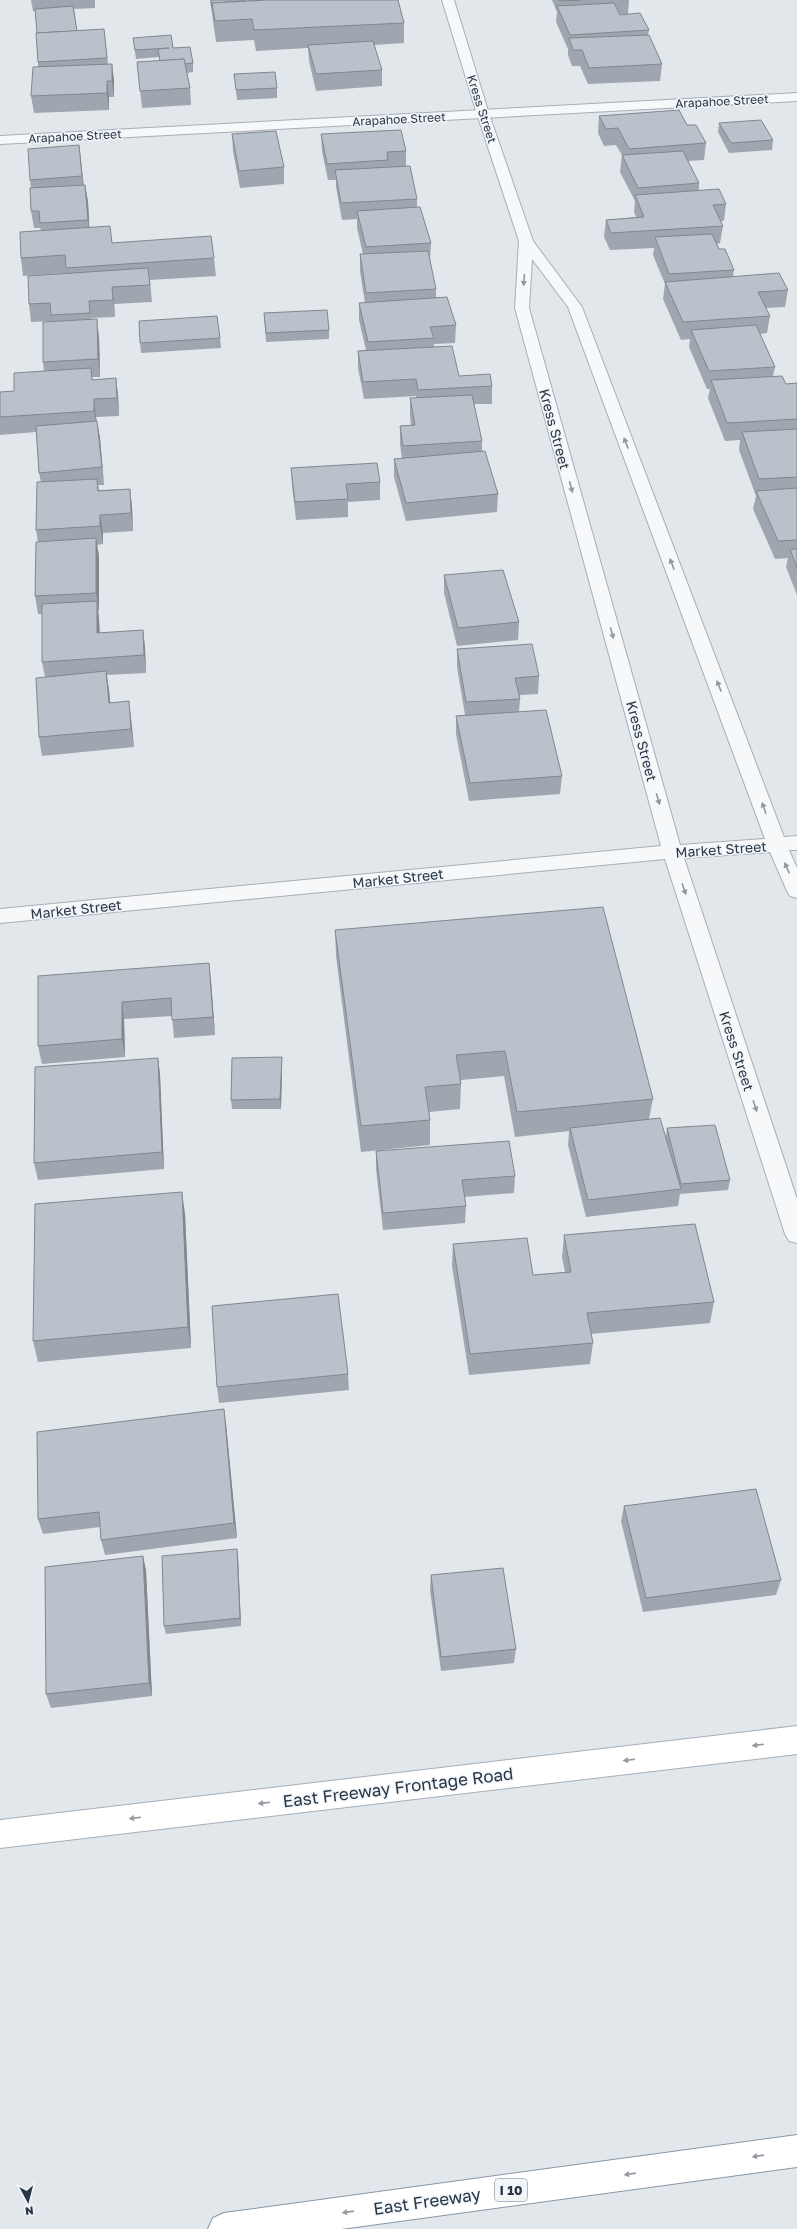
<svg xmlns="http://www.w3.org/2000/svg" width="797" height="2229" viewBox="0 0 797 2229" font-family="'Golos Text',sans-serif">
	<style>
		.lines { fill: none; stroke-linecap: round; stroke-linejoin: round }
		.minor-casing { stroke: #a6aeb7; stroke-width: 2 }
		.tertiary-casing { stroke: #a6aeb7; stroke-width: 2 }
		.secondary-casing { stroke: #a6aeb7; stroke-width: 2 }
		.motorway-casing { stroke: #8896a5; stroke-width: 2 }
		.minor { fill: #f6f8fa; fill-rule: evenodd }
		.tertiary { fill: #f6f8fa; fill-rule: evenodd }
		.secondary { fill: #fff; fill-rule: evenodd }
		.motorway { fill: #fff; fill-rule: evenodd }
		.wall { fill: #9fa6af }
		.shaded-wall { fill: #82878e }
		.building { fill: #b9c1cb; stroke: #82878e }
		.oneway { fill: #8f97a0 }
		.oneway2 { fill: #949aa2 }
		.labels { text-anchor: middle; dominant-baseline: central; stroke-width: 3; stroke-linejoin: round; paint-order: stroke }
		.far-street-label { font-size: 12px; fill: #283646; stroke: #f2f6f9 }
		.shield { fill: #f2f6f9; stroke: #65707c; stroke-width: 1 }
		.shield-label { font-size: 13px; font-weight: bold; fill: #283646 }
		.street-label { font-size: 14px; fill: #283646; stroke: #f2f6f9 }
		.near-street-label { font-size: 17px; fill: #283646; stroke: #f2f6f9 }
	</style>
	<rect width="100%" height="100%" fill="#e2e7ec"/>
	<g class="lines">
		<g class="minor-casing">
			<polygon id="minor" points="797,93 797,101 0,144 0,136"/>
		</g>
		<g class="tertiary-casing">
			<path id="tertiary" d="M442,0H454L489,114L533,241L582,307L784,837L797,836V850H789L797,868V898L790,896L787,891L770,852L684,858L797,1199V1243L789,1241L785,1234L665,859L0,923V909L661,846L515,308L519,241L477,114ZM532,259L568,307L765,839L680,845L529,308Z"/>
		</g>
		<g class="secondary-casing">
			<polygon id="secondary" points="797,1726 797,1754 0,1848 0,1820"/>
		</g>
		<g class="motorway-casing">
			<polygon id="motorway" points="797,2135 797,2167 341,2229 208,2229 213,2218 224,2213"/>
		</g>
		<use href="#minor" class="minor"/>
		<use href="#tertiary" class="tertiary"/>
		<use href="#secondary" class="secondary"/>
		<use href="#motorway" class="motorway"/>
	</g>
	<g class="wall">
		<polygon points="31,0 95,0 95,8 74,9 77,31 104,29 108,64 114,80 114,97 109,97 109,110 34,113 31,96 38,67 38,62 37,33 35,11 33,11"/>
		<polygon points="210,0 245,0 245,1 247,1 247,0 398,0 404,23 404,43 374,45 382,70 382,86 316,91 309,61 308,48 256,51 254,40 216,42"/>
		<polygon points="552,0 629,0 628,14 620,14 649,30 648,35 662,64 660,81 588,84 580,66 572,66 568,55 568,49 556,22 557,12"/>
		<polygon points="133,38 173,48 193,63 193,72 187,73 190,88 191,105 142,108 137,62 159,61 159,57 136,59"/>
		<polygon points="234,74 277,88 277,98 237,100"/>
		<polygon points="599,116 687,125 706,143 704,160 688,161 699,183 699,191 726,204 724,221 720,221 723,226 720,243 717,244 719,249 734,270 733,277 788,290 785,307 766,308 770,316 767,333 760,334 775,367 773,376 786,384 797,383 797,595 786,567 788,558 775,559 753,509 756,496 739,450 740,440 725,441 708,398 710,389 707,389 689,347 690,339 681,340 663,299 665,284 653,255 654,248 610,250 604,237 606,220 636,217 634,212 635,201 620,172 622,155 616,145 604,146 598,133"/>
		<polygon points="719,123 773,140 772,150 729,153 718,132"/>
		<polygon points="232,134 284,167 284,184 240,188 233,151"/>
		<polygon points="321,134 406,151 406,166 417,199 417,207 431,243 430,260 436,289 436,298 456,325 455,343 434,344 434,346 459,376 492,386 492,404 474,404 482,441 482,451 498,494 497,512 406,521 394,477 394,459 402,459 400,444 400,426 411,425 410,416 410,398 416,398 416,396 364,399 358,368 358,351 366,350 359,320 359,303 365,303 360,271 360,254 363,254 357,228 357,219 342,220 336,187 336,180 328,180 322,151"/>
		<polygon points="79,145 84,185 85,185 88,202 89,227 112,243 214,258 216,276 150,280 152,302 114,304 115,317 91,318 99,337 100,377 92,377 93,380 116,378 118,396 119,416 96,417 100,438 104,485 98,485 99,490 130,489 132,507 133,531 103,533 103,544 97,545 99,556 99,611 98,611 99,619 100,633 143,630 145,648 146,673 107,675 110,703 129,701 131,719 134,747 42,756 39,737 45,677 42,662 42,614 38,614 35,596 38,542 36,530 41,482 39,473 36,432 0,435 0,392 14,391 44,371 43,362 52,321 31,322 29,304 67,274 67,273 23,276 21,258 41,230 40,228 34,228 31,211 31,188 30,180"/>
		<polygon points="264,313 329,330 329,339 266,342"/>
		<polygon points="220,338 221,348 141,353 140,343"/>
		<polygon points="291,468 380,482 380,500 348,502 348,517 296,520 292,485"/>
		<polygon points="444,575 519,622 518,640 457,646 444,593"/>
		<polygon points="457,649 539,676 538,694 519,695 520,699 519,712 562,776 560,794 469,801 456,734 456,716 465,715 457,667"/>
		<polygon points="335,930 653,1099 649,1119 666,1136 667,1128 730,1180 728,1190 680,1194 678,1206 586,1217 568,1145 569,1131 515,1137 504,1076 461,1080 461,1084 460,1109 429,1112 430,1120 430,1145 361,1152 336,956"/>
		<polygon points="38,976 211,981 215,1035 174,1038 172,1016 124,1019 125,1057 42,1064 38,1046"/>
		<polygon points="282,1057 282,1067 281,1109 232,1109 231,1100"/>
		<polygon points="158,1058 160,1075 164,1169 38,1180 34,1163"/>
		<polygon points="376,1151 515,1176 514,1193 464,1197 466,1206 465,1223 383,1230 376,1169"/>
		<polygon points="185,1214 191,1348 38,1362 33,1341"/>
		<polygon points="564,1235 714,1302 710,1323 591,1334 593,1343 590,1364 469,1375 452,1266 453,1244 533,1275 565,1272 562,1257"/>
		<polygon points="348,1374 349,1390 219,1403 217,1387"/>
		<polygon points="226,1424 237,1538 105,1555 101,1540 100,1527 43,1534 38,1519"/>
		<polygon points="624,1506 781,1580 776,1595 643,1612 621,1521"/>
		<polygon points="143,1556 146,1571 152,1696 51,1708 46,1694"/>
		<polygon points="238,1557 241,1626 166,1634 164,1626"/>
		<polygon points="431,1575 516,1649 514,1663 441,1671 430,1590"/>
	</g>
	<g class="shaded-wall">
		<polygon points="112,64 114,80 114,97 112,81"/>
		<polygon points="107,81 109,97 109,110 107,93"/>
		<polygon points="79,145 81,162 84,193 82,176"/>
		<polygon points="85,185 88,202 90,237 88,220"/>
		<polygon points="112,287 114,304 115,317 113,300"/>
		<polygon points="97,319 99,337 100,377 98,359"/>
		<polygon points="116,378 118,396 119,416 117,398"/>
		<polygon points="94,399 96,417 97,428 94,411"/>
		<polygon points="97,421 100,438 104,485 102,467"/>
		<polygon points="130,489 132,507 133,531 131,513"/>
		<polygon points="100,515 103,533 103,544 100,526"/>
		<polygon points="96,538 99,556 99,611 96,593"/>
		<polygon points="97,601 99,619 100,651 97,633"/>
		<polygon points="143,630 145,648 146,673 144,655"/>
		<polygon points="106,671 109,689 112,721 109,703"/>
		<polygon points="129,701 131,719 134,747 131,729"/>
		<polygon points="209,963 211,981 215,1035 213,1017"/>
		<polygon points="122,1002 124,1019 125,1057 122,1039"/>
		<polygon points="282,1057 282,1067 281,1109 280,1099"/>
		<polygon points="158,1058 160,1075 164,1169 162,1152"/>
		<polygon points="182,1192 185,1214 191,1348 188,1327"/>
		<polygon points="224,1409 226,1424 237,1538 234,1523"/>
		<polygon points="237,1549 238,1557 241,1626 240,1618"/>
		<polygon points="143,1556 146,1571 152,1696 149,1683"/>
	</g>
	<g class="building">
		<polygon points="211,0 245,0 245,1 212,3 212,7"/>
		<polygon points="267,0 398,0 404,23 254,30 252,19 215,21 212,3"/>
		<polygon points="559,0 581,0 560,1"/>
		<polygon points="614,3 620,15 640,13 649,30 570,35 557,6"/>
		<polygon points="73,6 77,31 37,33 35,9"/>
		<polygon points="104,29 107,58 38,62 36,33"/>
		<polygon points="171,35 173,48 190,47 193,63 185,64 184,59 160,61 158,49 169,48 135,50 133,38"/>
		<polygon points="649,35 662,64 589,68 582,50 573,50 569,38"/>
		<polygon points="373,41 382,70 316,74 308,45"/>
		<polygon points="184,59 190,88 140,91 137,62"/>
		<polygon points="112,64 112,81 107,81 107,93 31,96 33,67"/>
		<polygon points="275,72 277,88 236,90 234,74"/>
		<polygon points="679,110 687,125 696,125 706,143 629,149 618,128 606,129 599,116"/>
		<polygon points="761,120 773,140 731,143 719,123"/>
		<polygon points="401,130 406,151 387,152 388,160 327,164 321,134"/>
		<polygon points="276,131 284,167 239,171 232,134"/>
		<polygon points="79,145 82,176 30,180 28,149"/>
		<polygon points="683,151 699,183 638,188 622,155"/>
		<polygon points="410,166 417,199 341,203 335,170"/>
		<polygon points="85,185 88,220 40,223 39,211 31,211 30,188"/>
		<polygon points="719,189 726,204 713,205 723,226 611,233 606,220 644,217 635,195"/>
		<polygon points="420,207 431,243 366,247 357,211"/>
		<polygon points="110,226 112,243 211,236 214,258 66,268 65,255 21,258 20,232"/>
		<polygon points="712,234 719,249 725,249 734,270 669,274 655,237"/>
		<polygon points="428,251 436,289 366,293 360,254"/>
		<polygon points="148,268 150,285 112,287 113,300 89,301 90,313 51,315 50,303 29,304 28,276"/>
		<polygon points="779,273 788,290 758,292 770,316 683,322 665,282"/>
		<polygon points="447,297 456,325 430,327 434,338 368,342 359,303"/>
		<polygon points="327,310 329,330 266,333 264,313"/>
		<polygon points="217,316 220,338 140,343 139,321"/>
		<polygon points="97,319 98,359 43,362 43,322"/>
		<polygon points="756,325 775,367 709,371 691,330"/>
		<polygon points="452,346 459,376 490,374 492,386 418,390 416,379 363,382 358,351"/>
		<polygon points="91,368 92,380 116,378 117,398 94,399 94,411 0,417 0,392 14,391 14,373"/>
		<polygon points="782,376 786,384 797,383 797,419 727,423 711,380"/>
		<polygon points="472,395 482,441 403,446 400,426 415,425 410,398"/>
		<polygon points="97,421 102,467 39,473 36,426"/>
		<polygon points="797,429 797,477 759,479 742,432"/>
		<polygon points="485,451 498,494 406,503 394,459"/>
		<polygon points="377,463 380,482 346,484 348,499 295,502 291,468"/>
		<polygon points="97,479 98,491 130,489 131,513 100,515 100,526 36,530 37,482"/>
		<polygon points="797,488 797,540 778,541 756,491"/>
		<polygon points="96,538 96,593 35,596 36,542"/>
		<polygon points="790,549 797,549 797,568"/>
		<polygon points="503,570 519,622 458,628 444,575"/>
		<polygon points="97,601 97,633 143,630 144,655 42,662 42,604"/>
		<polygon points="532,644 539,676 515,678 520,699 466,702 457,649"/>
		<polygon points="106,671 109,703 129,701 131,729 39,737 36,678"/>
		<polygon points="546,710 562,776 470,783 456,716"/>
		<polygon points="603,907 653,1099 517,1112 505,1051 456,1055 461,1084 425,1087 430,1120 361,1126 335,930"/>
		<polygon points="209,963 213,1017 172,1020 171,998 122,1002 122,1039 38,1046 38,976"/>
		<polygon points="282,1057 280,1099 231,1100 232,1058"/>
		<polygon points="158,1058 162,1152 34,1163 35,1067"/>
		<polygon points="660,1118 681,1189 588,1200 570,1128"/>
		<polygon points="715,1125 730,1180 681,1184 667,1128"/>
		<polygon points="509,1141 515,1176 462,1180 466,1206 383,1213 376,1151"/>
		<polygon points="182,1192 188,1327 33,1341 35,1204"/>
		<polygon points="695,1224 714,1302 587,1313 593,1343 470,1354 453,1244 527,1238 533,1275 571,1272 564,1235"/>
		<polygon points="338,1294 348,1374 217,1387 212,1306"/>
		<polygon points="224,1409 234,1523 101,1540 99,1512 38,1519 37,1432"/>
		<polygon points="756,1489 781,1580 646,1598 624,1506"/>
		<polygon points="237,1549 240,1618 164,1626 162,1556"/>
		<polygon points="143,1556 149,1683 46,1694 45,1567"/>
		<polygon points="503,1568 516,1649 441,1657 431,1575"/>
	</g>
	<defs><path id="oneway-solid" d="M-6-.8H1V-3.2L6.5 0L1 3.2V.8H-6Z"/></defs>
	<g class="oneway">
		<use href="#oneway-solid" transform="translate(524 280) rotate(94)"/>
		<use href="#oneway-solid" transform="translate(626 443) rotate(-111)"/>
		<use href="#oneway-solid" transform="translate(571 487) rotate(75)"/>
		<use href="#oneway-solid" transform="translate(672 564) rotate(-111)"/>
		<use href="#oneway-solid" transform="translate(612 633) rotate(75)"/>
		<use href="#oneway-solid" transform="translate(719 686) rotate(-111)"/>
		<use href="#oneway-solid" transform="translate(658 799) rotate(74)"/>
		<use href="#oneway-solid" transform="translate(764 808) rotate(-109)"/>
		<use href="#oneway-solid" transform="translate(787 868) rotate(-114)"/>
		<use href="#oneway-solid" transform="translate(684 889) rotate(71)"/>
		<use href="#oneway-solid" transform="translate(755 1106) rotate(72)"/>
	</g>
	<g class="oneway2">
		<use href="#oneway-solid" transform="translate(758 1745) rotate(173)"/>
		<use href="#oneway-solid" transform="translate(629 1760) rotate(173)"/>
		<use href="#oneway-solid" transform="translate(264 1803) rotate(173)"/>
		<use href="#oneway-solid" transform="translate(135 1818) rotate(173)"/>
		<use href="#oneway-solid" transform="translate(758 2156) rotate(172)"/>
		<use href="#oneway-solid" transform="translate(630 2174) rotate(172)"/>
		<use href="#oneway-solid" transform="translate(348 2212) rotate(172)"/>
	</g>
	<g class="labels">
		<g class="far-street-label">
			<text transform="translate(722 101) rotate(-3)">Arapahoe Street</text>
			<text transform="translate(482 109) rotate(72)">Kress Street</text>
			<text transform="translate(399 119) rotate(-3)">Arapahoe Street</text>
			<text transform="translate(75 136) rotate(-3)">Arapahoe Street</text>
		</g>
		<rect class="shield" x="495" y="2179" width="32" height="22" rx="3"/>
		<g class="shield-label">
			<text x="511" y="2190">I 10</text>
		</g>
		<g class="street-label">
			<text transform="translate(555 429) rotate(75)">Kress Street</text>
			<text transform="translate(642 741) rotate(75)">Kress Street</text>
			<text transform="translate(721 849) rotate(-4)">Market Street</text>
			<text transform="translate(398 878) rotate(-6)">Market Street</text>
			<text transform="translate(76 909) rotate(-6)">Market Street</text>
			<text transform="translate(737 1051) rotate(72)">Kress Street</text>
		</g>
		<g class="near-street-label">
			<text transform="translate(398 1787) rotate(-7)">East Freeway Frontage Road</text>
			<text transform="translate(427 2201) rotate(-8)">East Freeway</text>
		</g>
	</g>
	<g transform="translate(28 2201) rotate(173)" stroke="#f2f6f9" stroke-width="3" paint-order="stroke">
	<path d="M0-3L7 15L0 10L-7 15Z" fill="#283646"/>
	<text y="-6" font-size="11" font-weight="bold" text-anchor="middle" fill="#283646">N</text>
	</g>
</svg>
